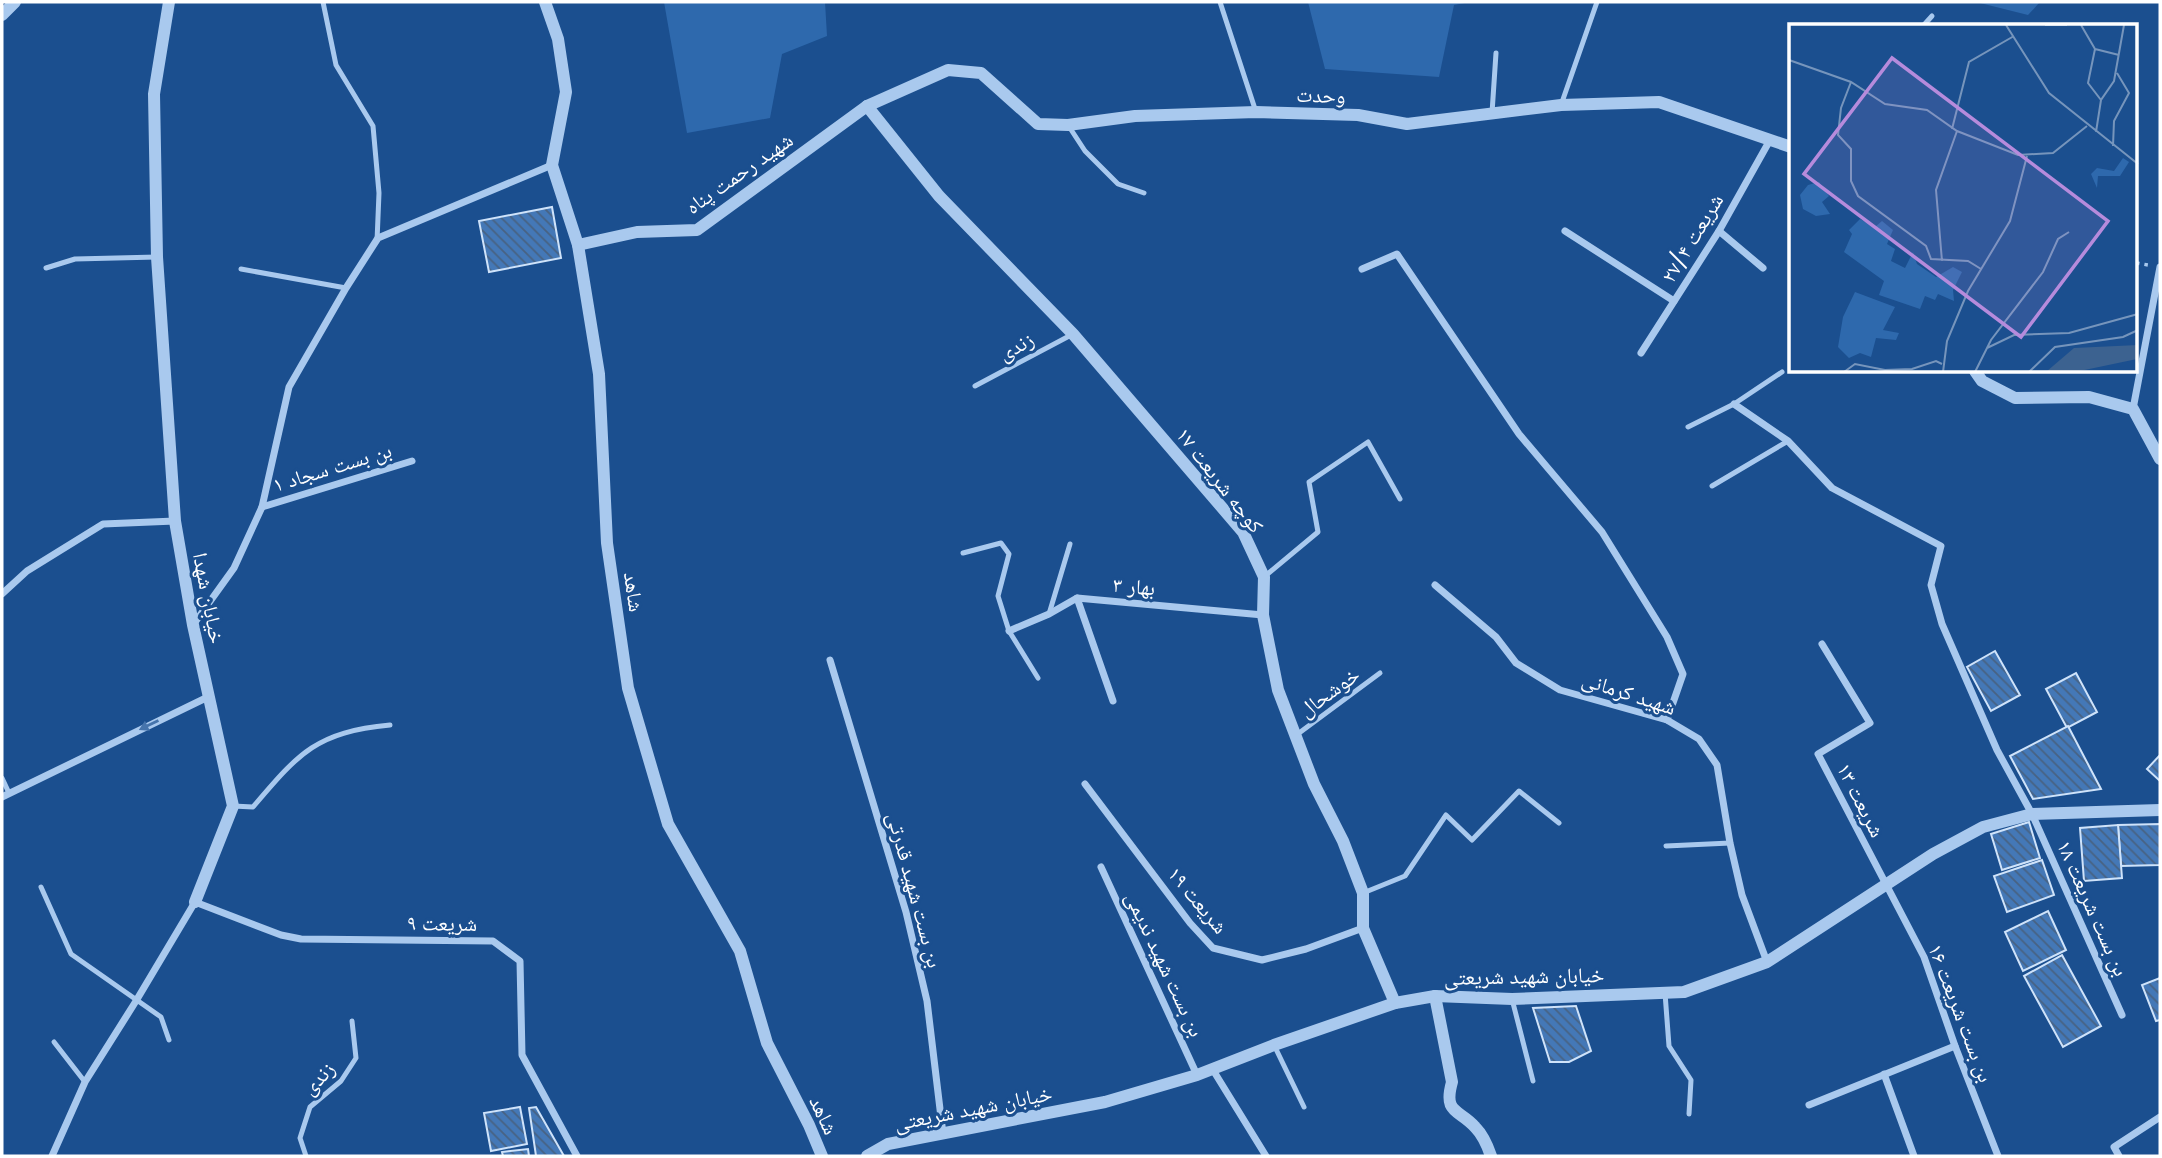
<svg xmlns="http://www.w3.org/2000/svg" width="2162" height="1158" viewBox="0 0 2162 1158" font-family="Poppins,'Noto Naskh Arabic',sans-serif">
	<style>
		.grass { fill: #2e69ad }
		.building { fill: url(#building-back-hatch); stroke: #cfe3fa; stroke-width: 2 }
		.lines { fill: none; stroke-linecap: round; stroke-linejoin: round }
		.path { stroke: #a9c9ee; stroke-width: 3.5; stroke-dasharray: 3.5 5; stroke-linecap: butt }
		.service { stroke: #a9c9ee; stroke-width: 5 }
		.minor { stroke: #a9c9ee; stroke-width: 7 }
		.tertiary { stroke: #a9c9ee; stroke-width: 12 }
		.oneway { fill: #4674ac }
		.labels { text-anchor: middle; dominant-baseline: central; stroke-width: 6; stroke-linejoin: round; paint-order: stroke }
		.street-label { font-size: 21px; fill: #fff; stroke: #1b4f8f }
		.inset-road { fill: none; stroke: #7695bc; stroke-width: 2 }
		.view { fill: #b68bdc; fill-opacity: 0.15; stroke: #b68bdc; stroke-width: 3.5 }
		.inset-edge { fill: none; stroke: #fff; stroke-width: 3.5 }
	</style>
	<defs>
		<pattern id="building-back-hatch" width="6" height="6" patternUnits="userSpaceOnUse" patternTransform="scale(1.75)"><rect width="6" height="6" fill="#4478b7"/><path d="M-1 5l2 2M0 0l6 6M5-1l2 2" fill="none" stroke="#486282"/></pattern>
	</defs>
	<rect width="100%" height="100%" fill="#1b4f8f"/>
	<g class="grass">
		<polygon points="664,2 825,2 827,36 782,54 770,118 687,133"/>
		<polygon points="1308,2 1470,2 1454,5 1439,77 1325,69"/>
		<polygon points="1976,2 2040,2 2028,15"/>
	</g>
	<g class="building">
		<polygon points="552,207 561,258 489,272 479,221"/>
		<polygon points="1995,651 2020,695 1991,711 1967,667"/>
		<polygon points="2076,673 2097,712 2067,728 2046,689"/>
		<polygon points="2068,726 2101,789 2033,799 2010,756"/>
		<polygon points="2160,755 2160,781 2147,769"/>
		<polygon points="2029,822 2040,858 2002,870 1991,834"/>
		<polygon points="2160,824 2160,865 2121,866 2118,825"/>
		<polygon points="2118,825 2122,878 2084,881 2080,828"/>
		<polygon points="2042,860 2054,895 2007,912 1994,876"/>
		<polygon points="2048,911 2066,950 2023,971 2005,932"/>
		<polygon points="2062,955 2101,1026 2063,1047 2024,976"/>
		<polygon points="2160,978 2160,1020 2156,1021 2142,985"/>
		<polygon points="1576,1006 1591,1051 1569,1062 1550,1062 1533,1008"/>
		<polygon points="520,1107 527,1144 491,1151 484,1113"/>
		<polygon points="536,1107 564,1156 536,1156 529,1108"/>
		<polygon points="528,1149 529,1156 503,1156 502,1152"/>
	</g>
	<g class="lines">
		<polyline class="path" points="2136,263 2148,265"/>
		<g class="service">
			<polyline points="323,2 336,65 373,126 379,193 377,241"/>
			<polyline points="1220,2 1256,112"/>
			<polyline points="1923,26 1932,16"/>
			<polyline points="1561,105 1597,2"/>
			<polyline points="1492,113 1496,53"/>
			<polyline points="1068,125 1085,151 1118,184 1144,193"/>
			<polyline points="46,268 75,259 157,257"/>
			<polyline points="241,269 346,288"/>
			<polyline points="975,386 1073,334"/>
			<polyline points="1688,427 1734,404 1782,372"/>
			<polyline points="1712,486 1788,441"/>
			<polyline points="963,553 1001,543 1009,554 998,596 1009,631 1038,678"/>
			<polyline points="1264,577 1318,532 1309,482 1368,442 1400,499"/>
			<polyline points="1049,614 1070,544"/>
			<polyline points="1295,736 1380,673"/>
			<polyline points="2,778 9,793"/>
			<path d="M233,806L253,807C299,753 316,732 390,725"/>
			<polyline points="1666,846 1730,843"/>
			<polyline points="41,887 71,954 161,1017 169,1040"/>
			<polyline points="1363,893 1405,876 1446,815 1472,840 1519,791 1559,823"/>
			<polyline points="1665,993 1669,1046 1691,1080 1689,1114"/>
			<polyline points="1512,999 1533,1081"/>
			<polyline points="54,1042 85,1082"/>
			<polyline points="1274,1045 1304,1107"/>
			<polyline points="306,1156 300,1138 310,1107 341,1081 356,1058 352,1021"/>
		</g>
		<g class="minor">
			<polyline points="1565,231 1674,301"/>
			<polyline points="1719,231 1763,268"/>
			<polyline points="1362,269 1397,254 1519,434 1602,532 1667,637 1683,674 1667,720"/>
			<polyline points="1641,353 1719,231 1770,140"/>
			<polyline points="1734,404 1788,441 1832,488 1941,546 1931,585 1942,624 1997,750 2032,814 2122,1015"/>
			<polyline points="2133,409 2160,267"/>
			<polyline points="262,507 412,461"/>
			<polyline points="1435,585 1496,637 1516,663 1560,690 1667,720 1699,739 1717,765 1730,843 1742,895 1767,962"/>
			<polyline points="2,594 27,571 103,524 175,521"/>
			<polyline points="1077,598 1113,701"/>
			<polyline points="193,625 234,568 262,507 289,387 346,288 378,238 552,165"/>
			<polyline points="1009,631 1049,614 1077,598 1263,615"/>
			<polyline points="1822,644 1870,723 1818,754 1924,957 1955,1046 1998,1156"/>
			<polyline points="830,660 906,912 927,1001 943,1134"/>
			<polyline points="1085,784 1190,923 1213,948 1262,960 1306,949 1363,928"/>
			<polyline points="2,797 210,696"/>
			<polyline points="1101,867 1197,1075"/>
			<polyline points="1213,1070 1266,1156"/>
			<polyline points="1884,1074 1914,1156"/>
			<polyline points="1809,1105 1955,1046"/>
			<polyline points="52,1156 85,1082 136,1001 195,902 281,935 301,939 493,941 520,961 522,1055 577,1156"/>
			<polyline points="2119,1156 2114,1147 2160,1117"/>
		</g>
		<g class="tertiary">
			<polyline points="169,2 154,94 157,257 175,521 193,625 233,806 195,902"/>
			<polyline points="545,2 558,39 566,92 552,165 578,245 599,374 607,543 628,688 668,824 740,951 767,1043 809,1125 822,1156"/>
			<polyline points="2,15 15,2"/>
			<polyline points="867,106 939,196 1073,334 1243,532 1264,577 1263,615 1278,690 1314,784 1343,841 1363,893 1363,928 1395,1003"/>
			<polyline points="578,245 637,232 697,230 867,106 948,70 981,73 1038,124 1068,125 1135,116 1256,112 1358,115 1407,124 1561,105 1659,102 1791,147"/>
			<polyline points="1975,371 1982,381 2015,398 2089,397 2133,409 2160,459"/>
			<path d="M1435,996L1452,1082C1443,1114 1459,1109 1475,1127C1482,1134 1488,1147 1491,1156"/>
			<polyline points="867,1156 888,1144 1105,1102 1197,1075 1274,1045 1395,1003 1435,996 1512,999 1684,992 1767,962 1933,854 1983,827 2032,814 2160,810"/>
		</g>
	</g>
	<defs><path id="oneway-solid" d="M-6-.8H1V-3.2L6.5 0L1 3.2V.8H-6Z" transform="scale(1.75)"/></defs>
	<use class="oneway" href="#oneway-solid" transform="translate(149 725) rotate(154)"/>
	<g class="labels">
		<g class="street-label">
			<text transform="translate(1321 95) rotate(2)">وحدت</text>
			<text transform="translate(739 173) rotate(-35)">شهید رحمت پناه</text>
			<text transform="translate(1692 238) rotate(-59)">شریعت ۲۷/۴</text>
			<text transform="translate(1016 346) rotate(-28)">زندی</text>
			<text transform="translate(332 467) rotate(-17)">بن بست سجاد ۱</text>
			<text transform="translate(1220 480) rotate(52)">کوچه شریعت ۱۷</text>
			<text transform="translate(1134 586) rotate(5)">بهار ۳</text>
			<text transform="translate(634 592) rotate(82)">شاهد</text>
			<text transform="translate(209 598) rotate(79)">خیابان شهدا</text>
			<text transform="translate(1329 692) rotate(-36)">خوشحال</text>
			<text transform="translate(1629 693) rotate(18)">شهید کرمانی</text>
			<text transform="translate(1861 800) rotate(63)">شریعت ۱۳</text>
			<text transform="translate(915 890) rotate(75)">بن بست شهید قدرتی</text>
			<text transform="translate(1198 900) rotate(50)">شریعت ۱۹</text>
			<text transform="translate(2093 908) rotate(66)">بن بست شریعت ۱۸</text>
			<text transform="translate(442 923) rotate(1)">شریعت ۹</text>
			<text transform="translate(1165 964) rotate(65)">بن بست شهید ندیمی</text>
			<text transform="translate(1524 976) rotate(-1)">خیابان شهید شریعتی</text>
			<text transform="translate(1961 1013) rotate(69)">بن بست شریعت ۱۶</text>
			<text transform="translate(318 1078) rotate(-45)">زندی</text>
			<text transform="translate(973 1108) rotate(-11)">خیابان شهید شریعتی</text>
			<text transform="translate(824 1115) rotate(65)">شاهد</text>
		</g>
	</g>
	<g transform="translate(1789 24)">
		<rect width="348" height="348" fill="#1b4f8f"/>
		<path d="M334,134L340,138L331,152H309L308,164L302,150L308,144L325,147ZM30,158L40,172L33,178L41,190L27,192L14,185L11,171L19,161ZM71,195L86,203L93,197L104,206L98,220L106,225L102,237L116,244L124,228L128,240L147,253L164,243L173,248L164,266L165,277L149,270L146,276L136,272L131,285L90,271L95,257L55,228L63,210L60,206ZM66,268L106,283L94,306L110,309L107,316L87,314L82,333L71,329L60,334L49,323L54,293Z" fill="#2e69ad"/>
		<path d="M349,321L348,335L286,348H257L285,324Z" fill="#3c6290"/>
		<path class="inset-road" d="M217,1L260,69L349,140M256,1H278M292,1L306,25M306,25L299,59L312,76M306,25L330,31M0,36L62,58L96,80L138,86L168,107L229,131L264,129L298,102M62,58L52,84L49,111L62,125V157L69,172L137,222L142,235L179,237L192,245M163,105L180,38L225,12M307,108L312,76L325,57L335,1M324,122L325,97L340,69L328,49M153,237L147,166L168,107M198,324L225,311L280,309L349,290M55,348L66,340L96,346L123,345L147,337L153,340M154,348L158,317L179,267L221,197L238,132M186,348L202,316L254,248L269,215L280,208M240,348L266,323L334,313L349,306"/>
		<path class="view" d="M103,34L319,197L232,313L15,150Z"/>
		<rect width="348" height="348" class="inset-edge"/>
	</g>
	<rect width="2162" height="1158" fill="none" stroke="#ffffff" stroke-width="7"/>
</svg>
